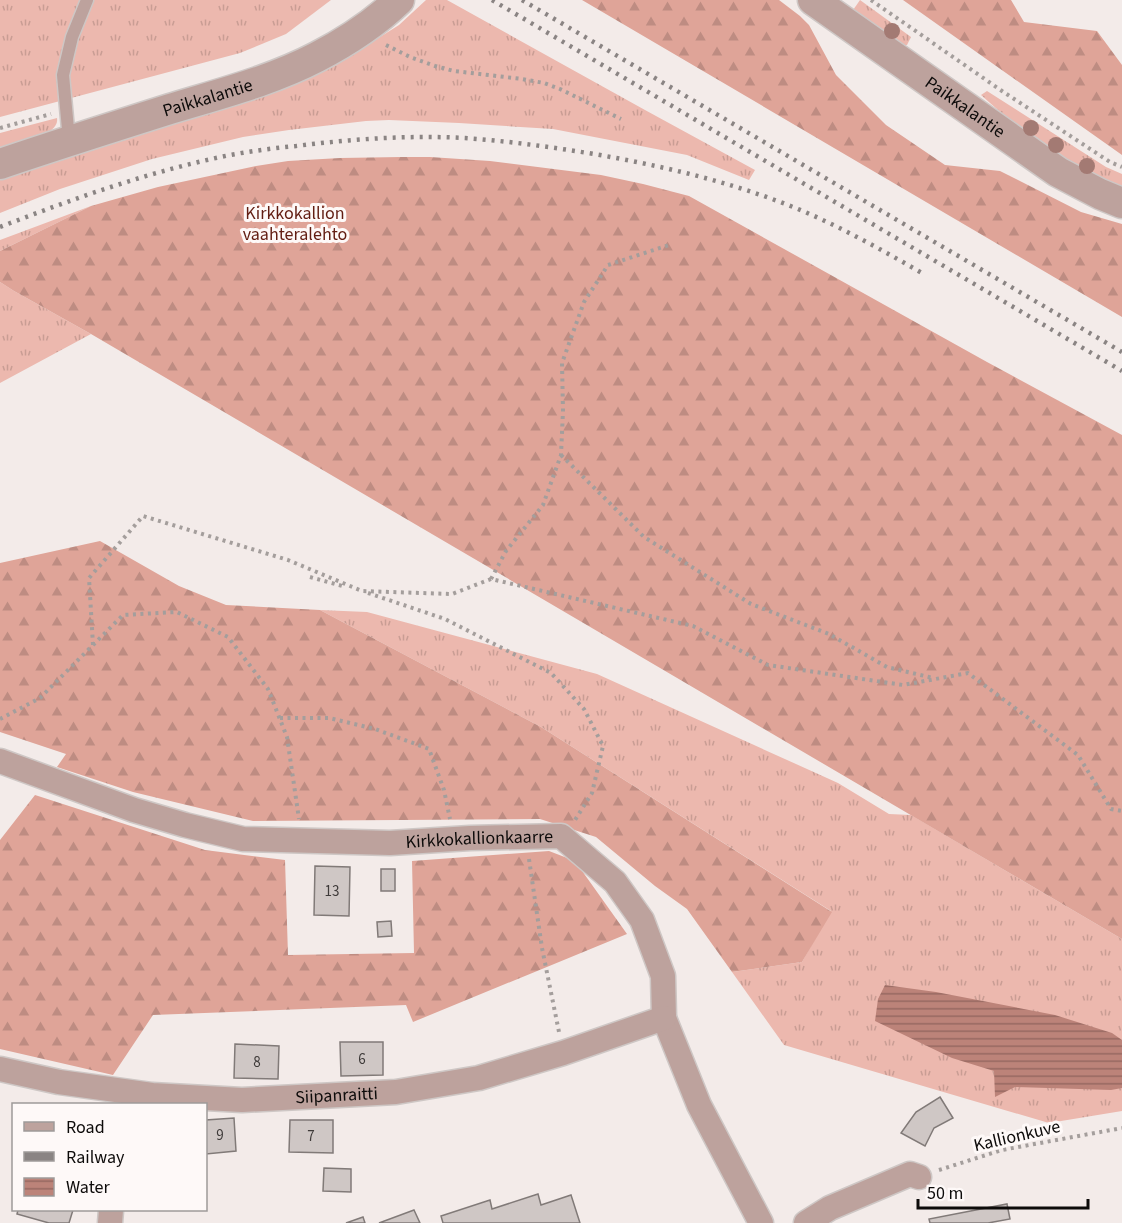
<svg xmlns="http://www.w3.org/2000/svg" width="1122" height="1223" viewBox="0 0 1122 1223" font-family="'Source Sans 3',sans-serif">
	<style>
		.grass { fill: url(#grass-tufts) }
		.forest { fill: url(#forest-firs) }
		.water { fill: url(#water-rules) }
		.building { fill: #cfc7c5; stroke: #817a78; stroke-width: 1.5 }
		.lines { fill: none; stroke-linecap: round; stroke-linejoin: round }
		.service-casing { stroke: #cec7c5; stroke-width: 15 }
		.minor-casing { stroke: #cec7c5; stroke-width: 27 }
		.tertiary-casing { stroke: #cec7c5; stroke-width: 33 }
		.path { stroke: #a49e9c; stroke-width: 4; stroke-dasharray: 3 4.5; stroke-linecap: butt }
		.service { stroke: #bda29d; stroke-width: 12 }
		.minor { stroke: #bda29d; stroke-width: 24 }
		.tertiary { stroke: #bda29d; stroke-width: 30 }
		.rail { stroke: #8a8483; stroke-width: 4.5; stroke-dasharray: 3 6; stroke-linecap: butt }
		.tree { fill: #a37a73 }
		.labels { text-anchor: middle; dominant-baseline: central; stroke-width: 6; stroke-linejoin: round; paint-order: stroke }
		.number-label { font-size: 15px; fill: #3e3a39 }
		.street-label { font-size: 18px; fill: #0d0b0a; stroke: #fef9f8 }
		.park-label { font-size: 18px; fill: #621d12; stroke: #fef9f8 }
	</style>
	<defs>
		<pattern id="grass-tufts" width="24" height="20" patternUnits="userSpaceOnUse" patternTransform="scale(1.5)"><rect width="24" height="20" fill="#ecb8ae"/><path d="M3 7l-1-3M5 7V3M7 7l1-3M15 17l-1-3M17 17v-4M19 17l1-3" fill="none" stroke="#c99d94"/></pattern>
		<pattern id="forest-firs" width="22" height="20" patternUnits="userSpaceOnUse" patternTransform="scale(1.5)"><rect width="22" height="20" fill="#dfa498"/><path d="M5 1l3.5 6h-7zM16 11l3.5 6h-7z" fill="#be8c82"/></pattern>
		<pattern id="water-rules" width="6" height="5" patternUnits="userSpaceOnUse" patternTransform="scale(1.5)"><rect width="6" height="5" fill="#bc8379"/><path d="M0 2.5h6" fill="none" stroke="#976961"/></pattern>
	</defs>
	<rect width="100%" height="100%" fill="#f3ebe9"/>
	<g class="grass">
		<polygon points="0,0 331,0 286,34 240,53 0,117"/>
		<polygon points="426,0 447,0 645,110 755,170 749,180 687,155 553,129 459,123 389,120 366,121 289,130 243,137 152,159 60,189 0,213 0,175 259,94 342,61 399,25"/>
		<polygon points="860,0 911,37 907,45 898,45 851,13"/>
		<polygon points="987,91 1106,167 1122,174 1122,193 1082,174 1025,134 981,95"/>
		<path d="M57,118C58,124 54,128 49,132L0,148V133Z"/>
		<polygon points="91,206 0,251 0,240"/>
		<polygon points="0,282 14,291 91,334 0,383"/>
		<polygon points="320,610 367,612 597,674 838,783 889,814 911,815 1122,939 1122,1111 1049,1123 784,1045 732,972 802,962 831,911 541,727"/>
	</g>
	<g class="forest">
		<polygon points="582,0 779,0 800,16 809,25 836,75 886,125 945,165 1000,171 1081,212 1122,224 1122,317"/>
		<polygon points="903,0 1011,0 1024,22 1097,31 1122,65 1122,155"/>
		<polygon points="401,157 430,157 490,161 601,175 643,184 689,196 987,362 1122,435 1122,939 91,334 14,291 0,282 0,251 91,206 158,187 256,166 288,161 340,158"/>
		<polygon points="100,541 179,586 226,605 320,610 541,727 832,912 802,962 732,972 687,909 655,886 596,837 540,819 253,821 133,792 57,767 66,754 0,732 0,563"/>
		<polygon points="35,795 205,850 285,860 288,955 414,953 412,861 549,851 575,861 627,934 413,1022 406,1005 153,1015 113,1075 0,1049 0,840"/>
	</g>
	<polygon class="water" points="885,985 936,992 1055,1015 1112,1033 1122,1040 1122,1088 1111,1090 1015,1087 995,1097 994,1071 952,1058 875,1021 878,999"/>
	<g class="building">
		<polygon points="315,866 350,867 349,916 314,915"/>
		<rect x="381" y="869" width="14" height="22"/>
		<polygon points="391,921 392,936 378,937 377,922"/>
		<polygon points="340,1042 383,1042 383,1075 341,1076"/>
		<polygon points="235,1044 279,1046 278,1079 234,1078"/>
		<polygon points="940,1097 953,1118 934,1128 925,1146 901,1133 916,1112"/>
		<polygon points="234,1118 236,1151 206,1154 206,1120"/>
		<polygon points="290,1120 333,1120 333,1153 289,1152"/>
		<polygon points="324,1168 351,1169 351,1192 323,1191"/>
		<polygon points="538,1194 541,1205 571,1195 580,1223 443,1223 441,1216 490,1200 492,1209"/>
		<polygon points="1007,1204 1010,1219 988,1223 930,1223 929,1219"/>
		<polygon points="18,1210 73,1210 69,1223 49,1223 17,1214"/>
		<polygon points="414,1210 420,1223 379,1223"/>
		<polygon points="363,1217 365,1223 346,1223"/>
	</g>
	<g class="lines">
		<g class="service-casing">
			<polyline id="service" points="69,140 63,75 72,37 87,0"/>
		</g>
		<g class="minor-casing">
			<g id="minor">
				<path id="s1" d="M0,761L134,810L185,825L243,839L390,843L470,838L561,836L615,882L642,920L663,976L664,1018L699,1105L761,1223"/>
				<path id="s2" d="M0,1069L59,1082L152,1095L242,1100L396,1092L479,1078L563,1053L664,1018"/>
				<polyline points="110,1223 111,1210"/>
				<polyline points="806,1223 830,1208 910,1174 919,1177"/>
			</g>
		</g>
		<g class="tertiary-casing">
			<g id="tertiary">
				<path id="s3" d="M813,0L1058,172L1100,194L1122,203"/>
				<path id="s4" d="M0,164C56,145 113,127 170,109C219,94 271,81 317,57C346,42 375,23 399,0"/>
			</g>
		</g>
		<g class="path">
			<polyline points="871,0 1002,91 1110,162 1122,167"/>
			<polyline points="386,45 410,57 435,66 454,71 522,79 544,83 560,89 621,119"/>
			<polyline points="0,128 51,114"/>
			<polyline points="561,455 644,537 751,604 829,634 887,667 933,678"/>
			<polyline points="310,577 346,587"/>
			<polyline points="491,579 506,551 543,505 561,455 563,411 562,363 584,302 608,265 669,245"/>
			<polyline points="368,593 445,619 551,673 584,709 603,746 592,793 575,820"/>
			<polyline points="93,645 89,578 143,516 288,560 362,591 452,594 491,579 693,626 768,665 903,685 968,673 1078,755 1111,809 1122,811"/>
			<polyline points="280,718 329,718 375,729 429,749 444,790 450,819"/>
			<polyline points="0,719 40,698 123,615 177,612 228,637 268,689 287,737 299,819"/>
			<polyline points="529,859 542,948 559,1032"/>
			<polyline points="939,1170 1002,1150 1122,1128"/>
		</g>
		<use href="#service" class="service"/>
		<use href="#minor" class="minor"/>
		<use href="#tertiary" class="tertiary"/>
		<g class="rail">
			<polyline points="492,0 1122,371"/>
			<polyline points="522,0 1122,352"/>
			<path d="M0,227C75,198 151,171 230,155C252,151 274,148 296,146C352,139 408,135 465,138C508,141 551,147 594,154C663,166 732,182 798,209C841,227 882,250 922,273"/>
		</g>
	</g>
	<g class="tree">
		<circle cx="892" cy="31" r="8"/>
		<circle cx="1031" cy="128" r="8"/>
		<circle cx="1056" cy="145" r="8"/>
		<circle cx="1087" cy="166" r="8"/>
	</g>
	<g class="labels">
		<g class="number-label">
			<text x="332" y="891">13</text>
			<text x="362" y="1059">6</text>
			<text x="257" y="1062">8</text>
			<text x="220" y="1135">9</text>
			<text x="311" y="1136">7</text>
		</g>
		<g class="street-label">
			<text stroke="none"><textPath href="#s4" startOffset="218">Paikkalantie</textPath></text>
			<text stroke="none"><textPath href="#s3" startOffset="186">Paikkalantie</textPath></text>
			<text stroke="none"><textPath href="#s1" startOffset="492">Kirkkokallionkaarre</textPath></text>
			<text stroke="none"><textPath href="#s2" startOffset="339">Siipanraitti</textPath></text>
			<text transform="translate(1017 1136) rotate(-13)">Kallionkuve</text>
		</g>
		<g class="park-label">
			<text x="295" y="213">Kirkkokallion<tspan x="295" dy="21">vaahteralehto</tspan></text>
		</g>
	</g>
	<rect x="12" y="1103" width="195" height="108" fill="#fef9f8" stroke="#9e9a99" stroke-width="1.5"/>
	<rect x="24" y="1122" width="30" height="9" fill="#bda29d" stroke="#9e9a99" stroke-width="1.5"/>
	<text x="66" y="1133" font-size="18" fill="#0d0b0a">Road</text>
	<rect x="24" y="1152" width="30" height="9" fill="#8a8483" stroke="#9e9a99" stroke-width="1.5"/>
	<text x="66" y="1163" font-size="18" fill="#0d0b0a">Railway</text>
	<rect x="24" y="1178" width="30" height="18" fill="url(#water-rules)" stroke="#9e9a99" stroke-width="1.5"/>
	<text x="66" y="1193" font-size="18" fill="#0d0b0a">Water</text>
	<path d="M918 1199v9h170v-9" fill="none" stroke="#0d0b0a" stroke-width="3"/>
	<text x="927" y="1199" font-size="18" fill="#0d0b0a" stroke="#fef9f8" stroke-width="4.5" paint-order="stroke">50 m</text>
</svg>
